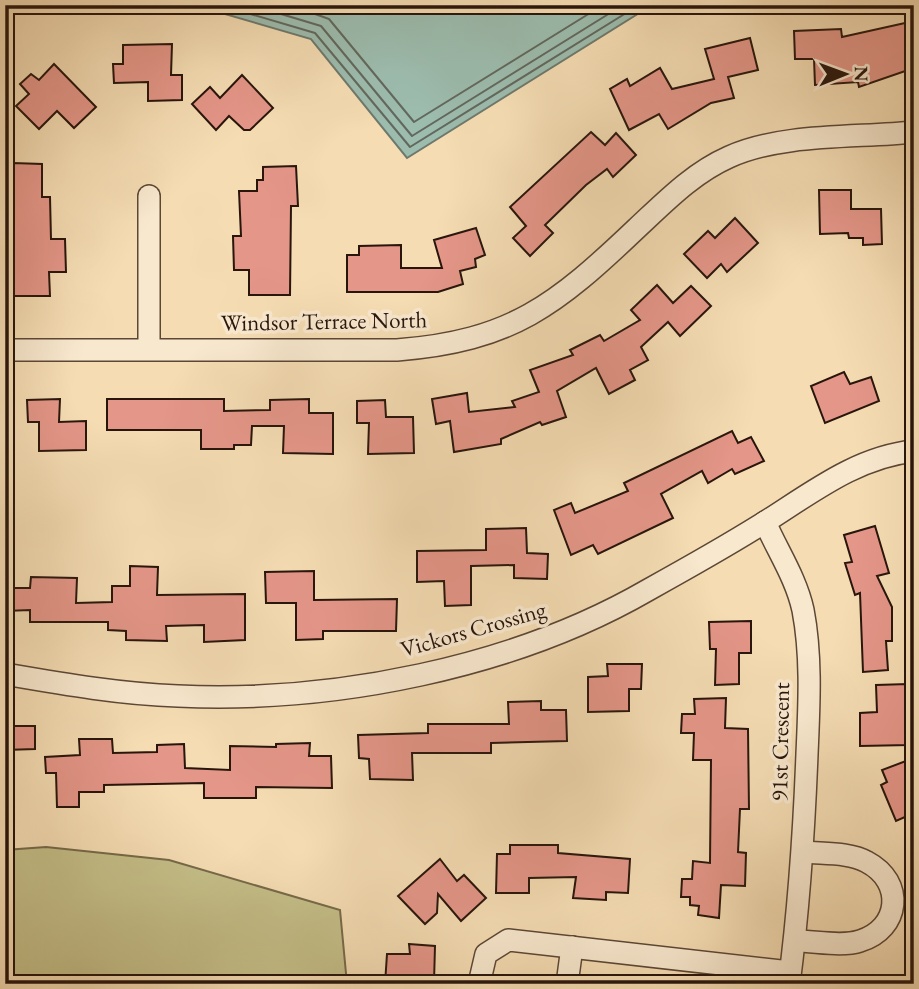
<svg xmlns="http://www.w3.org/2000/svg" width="919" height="989" viewBox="0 0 919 989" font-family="'EB Garamond',serif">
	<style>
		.green { fill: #c4be88; stroke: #766a4a; stroke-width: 2 }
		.water { fill: #9cbcae; stroke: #6e796d; stroke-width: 2 }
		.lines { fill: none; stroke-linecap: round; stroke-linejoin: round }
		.shore { stroke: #62685d; stroke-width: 2 }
		.building { fill: #e49688; stroke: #28150c; stroke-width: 2 }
		.minor-casing { stroke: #5b4736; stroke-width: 24 }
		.minor { stroke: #f8e8ce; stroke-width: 21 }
		.labels { text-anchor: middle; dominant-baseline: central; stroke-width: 7; stroke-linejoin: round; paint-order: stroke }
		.street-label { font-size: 23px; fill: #28150c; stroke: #f8e8ce }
	</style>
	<rect width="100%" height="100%" fill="#f5dcb3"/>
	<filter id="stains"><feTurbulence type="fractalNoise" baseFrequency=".00286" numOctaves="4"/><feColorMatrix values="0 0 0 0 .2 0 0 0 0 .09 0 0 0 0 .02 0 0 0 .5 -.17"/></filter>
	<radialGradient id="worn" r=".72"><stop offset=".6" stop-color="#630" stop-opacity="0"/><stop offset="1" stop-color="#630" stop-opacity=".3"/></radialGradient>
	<polygon class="green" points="46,847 169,860 340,910 347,984 5,984 5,850"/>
	<polygon class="water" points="194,5 652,5 407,158 311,39"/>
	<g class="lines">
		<g class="shore">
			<polyline points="220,5 315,33 410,147 639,5"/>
			<polyline points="251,5 321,26 412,136 623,5"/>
			<polyline points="290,5 329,19 414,122 603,5"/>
		</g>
	</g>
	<g class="building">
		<polygon points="914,21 914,68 859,87 858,82 815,85 814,59 795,59 794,31 841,29 842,37"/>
		<polygon points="750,38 758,70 728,77 734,98 711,103 668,129 659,114 629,130 610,89 627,79 630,86 660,68 672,89 714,79 705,49"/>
		<polygon points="172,44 171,75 182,75 182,100 148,101 148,82 114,83 113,64 123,64 123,45"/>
		<polygon points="54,64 96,107 74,128 57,111 39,129 16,106 29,94 20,84 31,74 39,80"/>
		<polygon points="242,75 273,108 250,130 244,130 229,116 216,130 192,104 210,87 220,98"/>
		<polygon points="591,132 605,145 616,133 636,155 613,177 607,169 586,185 545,225 553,233 530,256 513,238 526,226 510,207"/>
		<polygon points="13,163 42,164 42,197 50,197 51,239 65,239 66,272 49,272 50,296 5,296"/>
		<polygon points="296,166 298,206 291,206 290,295 249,295 249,270 234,270 233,236 241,236 239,191 257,191 257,180 263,180 263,167"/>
		<polygon points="819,190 851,190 851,209 881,209 882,244 863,245 863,238 849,238 848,233 820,234"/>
		<polygon points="735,218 758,243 727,272 721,264 707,278 684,254 708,231 715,238"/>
		<polygon points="476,228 485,255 475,259 476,267 460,271 463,284 438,292 347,292 347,255 359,255 359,246 401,245 401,268 442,268 434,240"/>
		<polygon points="657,285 673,303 691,286 711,306 680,336 668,322 641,347 648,360 630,370 635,380 609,394 596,368 557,391 566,417 542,425 540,422 501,439 501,444 454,452 450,421 436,424 432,399 467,393 469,412 515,407 512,401 539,392 530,370 573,355 570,350 600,335 604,341 640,320 631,310"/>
		<polygon points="844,372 850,384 871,377 879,401 825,423 811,386"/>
		<polygon points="60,399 59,422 86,421 86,450 39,451 39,422 28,422 27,400"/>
		<polygon points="107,399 224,399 224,411 270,410 270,400 309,399 309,413 333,413 333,454 283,453 284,426 252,426 251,445 234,445 234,449 201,449 201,430 107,430"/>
		<polygon points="385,400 386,417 413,417 414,453 368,454 369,423 357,423 357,401"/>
		<polygon points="732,431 738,443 751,437 764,461 735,474 732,469 708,483 702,471 661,494 673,518 598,554 593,545 571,555 554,510 571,503 575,513 628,491 624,483"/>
		<polygon points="875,526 889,573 877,576 892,607 892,641 886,641 888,670 863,672 860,593 855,595 845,563 852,562 844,535"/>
		<polygon points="526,528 527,553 548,554 547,579 514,578 514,565 471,566 471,605 445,606 444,581 417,582 417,551 486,550 486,529"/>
		<polygon points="130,566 158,567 157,595 245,594 245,640 204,642 204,625 166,626 167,641 126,640 126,631 108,630 108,622 30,622 30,610 5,611 5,588 30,588 31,577 77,578 76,603 112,602 112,586 130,586"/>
		<polygon points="314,571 314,600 397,599 396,631 323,631 323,639 296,640 296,603 266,603 265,572"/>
		<polygon points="751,621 751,653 739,653 739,684 715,685 716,649 710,649 709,622"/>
		<polygon points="607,664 642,664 641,689 629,689 629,711 588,712 588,677 608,676"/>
		<polygon points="908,684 909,745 860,746 860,713 877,712 876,685"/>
		<polygon points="726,698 725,728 748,729 749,809 740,809 738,852 746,853 745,886 721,885 719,918 698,915 699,906 690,905 690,897 681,897 682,879 692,879 693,861 710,863 711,760 693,760 694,733 681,733 682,714 695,714 694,699"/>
		<polygon points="541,701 541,710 566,710 567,741 491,743 491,753 412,753 413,780 370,779 369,759 359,758 358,735 428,733 428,724 509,724 508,702"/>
		<polygon points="5,726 35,726 35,749 5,750"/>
		<polygon points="79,739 112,739 113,753 157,752 157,745 184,744 185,768 230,770 230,746 276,747 276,744 310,743 309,756 331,756 332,788 256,787 256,798 204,798 204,783 104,785 104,792 79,792 79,807 57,807 56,773 46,773 45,757 80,755"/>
		<polygon points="914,758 914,813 896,821 881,785 887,782 882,770"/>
		<polygon points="510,845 558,845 558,853 630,859 628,893 606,892 606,900 573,898 576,877 529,878 529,893 496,893 497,854 510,854"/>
		<polygon points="440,859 457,881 464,875 486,898 461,921 438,894 437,913 425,924 398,896"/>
		<polygon points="409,944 435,946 434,982 385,984 387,954 410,954"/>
	</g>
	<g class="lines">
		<g class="minor-casing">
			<g id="minor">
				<polyline points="149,196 149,349"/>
				<path d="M5,350H397C512,341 556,305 637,228C666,201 693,173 729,157C781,133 857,138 914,132"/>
				<path d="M765,522C778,552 796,578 803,610C812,657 809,707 807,754C804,832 799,907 789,984"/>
				<path d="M5,674C63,684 120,694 178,696C333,703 513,668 648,590C686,569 725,547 762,524C810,494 856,457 914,451"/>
				<path d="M796,941C815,941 842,947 860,941C900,929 905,882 867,862C850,852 823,854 804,852"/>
				<polyline points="479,984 486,954 508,940 790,972"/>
				<polyline points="567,984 572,947"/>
			</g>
		</g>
		<use href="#minor" class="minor"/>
	</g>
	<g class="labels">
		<g class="street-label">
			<text transform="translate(324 321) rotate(-1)">Windsor Terrace North</text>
			<text transform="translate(473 629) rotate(-16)">Vickors Crossing</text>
			<text transform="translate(780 742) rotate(-89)">91st Crescent</text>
		</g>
	</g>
	<rect width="919" height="989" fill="none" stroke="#f5dcb3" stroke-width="28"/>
	<rect x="7" y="7" width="905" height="975" fill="none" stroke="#28150c" stroke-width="3.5"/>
	<rect x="14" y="14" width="891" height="961" fill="none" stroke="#28150c" stroke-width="2"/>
	<g transform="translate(845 74) rotate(89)" stroke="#f8e8ce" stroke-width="5" paint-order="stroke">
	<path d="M0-5L12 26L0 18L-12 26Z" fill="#28150c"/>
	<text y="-10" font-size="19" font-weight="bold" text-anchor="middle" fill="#28150c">N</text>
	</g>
	<rect width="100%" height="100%" filter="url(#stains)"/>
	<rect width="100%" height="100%" fill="url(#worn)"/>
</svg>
